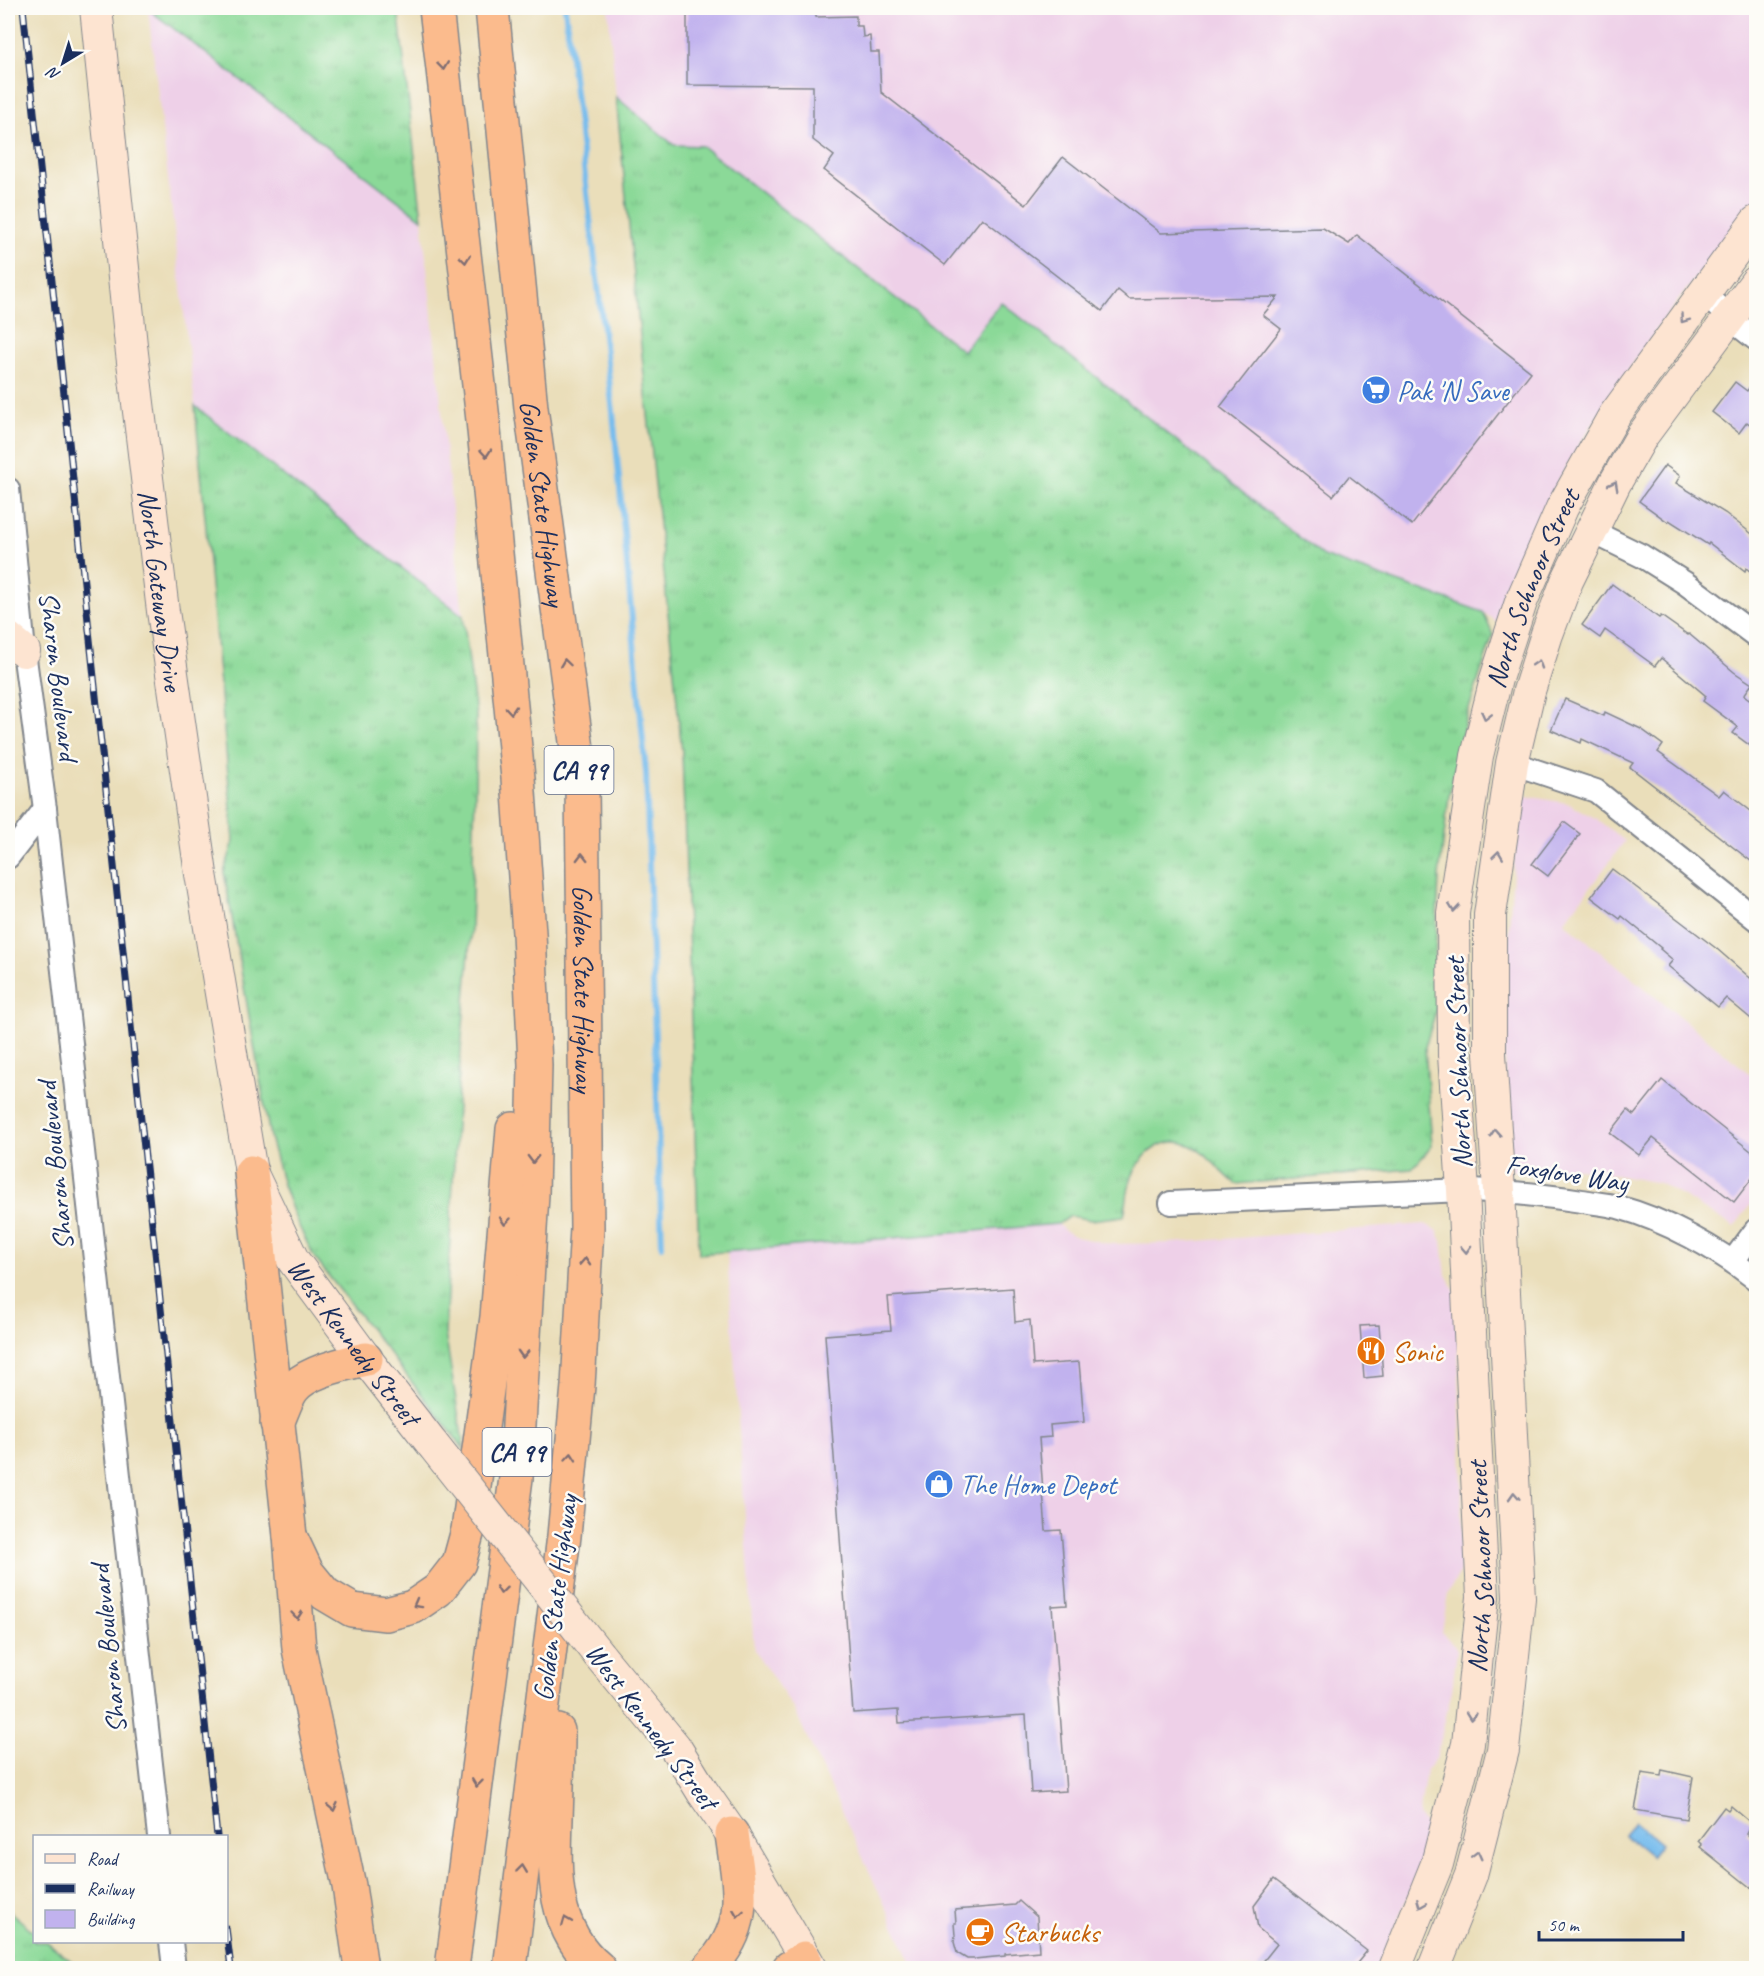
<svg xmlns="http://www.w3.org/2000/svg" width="1764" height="1976" viewBox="0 0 1764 1976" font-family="Caveat,sans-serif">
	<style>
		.built { fill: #eed0e8 }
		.grass { fill: url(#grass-tufts); stroke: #53847b; stroke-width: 1.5 }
		.water { fill: url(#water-ripples); stroke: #4876a6; stroke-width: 1.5 }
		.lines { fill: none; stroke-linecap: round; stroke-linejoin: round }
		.stream { stroke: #76bced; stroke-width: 6 }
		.building { fill: #c1b2ee }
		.street-casing { stroke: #82868c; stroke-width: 26 }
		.secondary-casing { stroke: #82868c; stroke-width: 34 }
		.highway-casing { stroke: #82868c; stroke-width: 36 }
		.street { stroke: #fff; stroke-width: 22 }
		.secondary { stroke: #fde4d1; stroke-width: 32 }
		.highway { stroke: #fbbb8d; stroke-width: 33 }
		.rail-casing { stroke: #1b2f5e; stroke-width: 7 }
		.rail { stroke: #fdfcf7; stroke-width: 4.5; stroke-dasharray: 14; stroke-linecap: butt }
		.secondary-bridge-casing { stroke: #82868c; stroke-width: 34; stroke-linecap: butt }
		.secondary-bridge { stroke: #fde4d1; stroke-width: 32 }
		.oneway { stroke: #806e73 }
		.oneway2 { stroke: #8c8a98 }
		.labels { text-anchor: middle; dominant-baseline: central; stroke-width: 5; stroke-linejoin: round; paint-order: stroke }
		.shield { fill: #fdfcf7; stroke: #5f6c8c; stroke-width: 1.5 }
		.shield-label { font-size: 27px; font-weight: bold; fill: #1b2f5e }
		.shop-label { font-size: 28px; fill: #366cbe; stroke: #fdfcf7; text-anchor: start }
		.street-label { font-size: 28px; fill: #1b2f5e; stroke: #fdfcf7 }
		.food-label { font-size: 28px; fill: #c56008; stroke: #fdfcf7; text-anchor: start }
	</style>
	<defs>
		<pattern id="grass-tufts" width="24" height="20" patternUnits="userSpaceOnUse" patternTransform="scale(1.5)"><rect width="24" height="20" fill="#8bd998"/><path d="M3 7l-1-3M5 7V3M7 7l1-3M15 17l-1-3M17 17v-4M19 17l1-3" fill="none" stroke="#77bb85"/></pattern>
		<pattern id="water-ripples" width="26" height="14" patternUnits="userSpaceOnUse" patternTransform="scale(1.5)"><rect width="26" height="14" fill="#76bced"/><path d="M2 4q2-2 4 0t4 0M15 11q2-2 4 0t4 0" fill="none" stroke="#6099c3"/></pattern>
	</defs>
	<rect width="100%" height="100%" fill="#fdfcf7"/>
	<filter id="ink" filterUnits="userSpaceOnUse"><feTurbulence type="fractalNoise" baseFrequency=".0167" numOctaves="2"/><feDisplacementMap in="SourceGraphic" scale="12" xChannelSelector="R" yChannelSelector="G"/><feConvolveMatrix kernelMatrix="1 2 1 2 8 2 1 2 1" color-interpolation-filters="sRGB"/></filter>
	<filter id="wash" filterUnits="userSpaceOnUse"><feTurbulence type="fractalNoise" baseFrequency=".008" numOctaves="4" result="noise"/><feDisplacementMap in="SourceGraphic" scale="24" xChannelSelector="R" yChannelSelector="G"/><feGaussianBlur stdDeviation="1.35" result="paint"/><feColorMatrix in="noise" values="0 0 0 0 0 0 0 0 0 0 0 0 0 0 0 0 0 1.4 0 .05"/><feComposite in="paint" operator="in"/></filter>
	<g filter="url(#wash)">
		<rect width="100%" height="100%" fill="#eadeba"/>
		<g class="built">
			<polygon points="608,8 1756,8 1756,200 1669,312 1623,377 1584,437 1558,481 1537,523 1520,564 1501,625 1483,612 1323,556 1001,303 964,351 702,146 674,145 616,97"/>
			<polygon points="148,9 422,219 463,616 195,406"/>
			<polygon points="1519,795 1567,803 1595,818 1625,841 1564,922 1756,1079 1756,1197 1734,1227 1660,1183 1580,1169 1512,1171 1502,1022"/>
			<polygon points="1058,1224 1065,1231 1077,1237 1110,1244 1170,1243 1425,1224 1437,1230 1442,1241 1446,1275 1457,1295 1462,1487 1460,1572 1448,1593 1442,1632 1457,1649 1452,1690 1436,1759 1426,1770 1419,1816 1430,1831 1413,1886 1377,1968 915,1968 913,1966 794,1709 754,1650 727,1252"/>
		</g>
		<g class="grass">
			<polygon points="148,8 398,8 422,219 148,9"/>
			<path d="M616,97L674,145L702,146L963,351L1001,302L1323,556L1483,612L1493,635L1465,721L1449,796L1439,876L1435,957L1436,1011L1425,1047L1432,1146L1412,1169L1236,1184C1225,1175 1216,1165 1205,1155C1175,1129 1145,1145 1131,1179C1127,1190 1127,1204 1124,1216L1091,1220L1070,1216L1058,1224L699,1254L682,752Z"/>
			<polygon points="195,406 463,616 476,716 475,793 471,928 458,1087 445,1333 464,1449 314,1257 296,1220 283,1185 270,1137 224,872 234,841"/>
			<polygon points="8,1910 34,1932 34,1942 47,1942 80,1968 8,1968"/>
		</g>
		<polygon class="water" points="1635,1822 1661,1844 1651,1857 1624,1835"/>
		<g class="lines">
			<polyline class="stream" points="565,8 613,412 646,773 662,1246"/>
		</g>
		<g id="blocks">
			<g class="building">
				<polygon points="687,8 816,8 816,17 856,16 856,26 862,26 863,37 870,36 871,52 879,52 881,92 1026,205 1063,157 1161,233 1323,228 1349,244 1357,235 1531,372 1412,525 1349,476 1333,496 1220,407 1281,329 1263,315 1278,297 1129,299 1118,290 1102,311 982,218 945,265 824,170 834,156 813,140 813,86 687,85"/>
				<polygon points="1756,378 1756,429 1747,422 1739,433 1712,412 1735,382 1747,391"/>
				<polygon points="1665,465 1680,476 1676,483 1725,513 1756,537 1756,576 1746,568 1745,571 1709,543 1708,545 1669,520 1668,522 1639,501"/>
				<polygon points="1612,584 1659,618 1661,616 1688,635 1689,634 1734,672 1752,684 1744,695 1756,704 1756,750 1733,733 1738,727 1703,701 1706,696 1661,658 1655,666 1605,630 1600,638 1582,625"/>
				<polygon points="1565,699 1604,716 1605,712 1641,729 1663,745 1658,752 1719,796 1724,790 1756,815 1756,865 1630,767 1633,763 1582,739 1581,743 1551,730"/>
				<polygon points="1564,822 1580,834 1548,876 1532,864"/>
				<polygon points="1612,869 1717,949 1756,983 1756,1023 1726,998 1718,1007 1668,966 1673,960 1660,949 1661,948 1622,916 1620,919 1591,897"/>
				<polygon points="1662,1080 1756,1155 1756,1173 1734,1202 1653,1138 1639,1155 1610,1133 1628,1110 1634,1115"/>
				<polygon points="1013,1288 1015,1322 1030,1320 1033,1365 1079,1362 1084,1422 1050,1425 1051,1437 1039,1438 1046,1531 1061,1530 1067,1605 1052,1606 1066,1791 1031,1793 1026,1715 899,1723 898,1710 853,1713 825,1335 891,1330 888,1297"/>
				<polygon points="1379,1325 1383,1376 1364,1378 1360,1326"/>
				<polygon points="1662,1770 1693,1777 1686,1819 1635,1810 1642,1773 1661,1776"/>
				<polygon points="1731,1806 1752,1824 1747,1834 1756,1842 1756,1892 1700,1847 1702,1845 1698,1841 1724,1807 1728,1810"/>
				<polygon points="1274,1879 1367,1951 1353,1968 1258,1968 1277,1944 1258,1928 1254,1906"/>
				<polygon points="1019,1901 1037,1917 1039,1951 1005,1954 1005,1956 974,1959 967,1959 957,1953 954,1942 955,1936 954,1923 956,1923 955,1910 1015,1905"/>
			</g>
		</g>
	</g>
	<g filter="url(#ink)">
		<use href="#blocks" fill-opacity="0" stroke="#82868c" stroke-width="1.5"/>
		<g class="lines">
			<g class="street-casing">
				<g id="street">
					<polyline points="1703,292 1729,318 1756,339"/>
					<polyline points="8,489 24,651 45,809 159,1836"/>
					<polyline points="1591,531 1642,556 1685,583 1756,636"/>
					<polyline points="1512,763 1596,791 1756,919"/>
					<polyline points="8,857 45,809"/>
					<path d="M1171,1203L1463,1190C1503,1191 1542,1195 1582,1201C1594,1203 1607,1204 1618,1207C1666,1220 1718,1249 1756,1279"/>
					<polyline points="1733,1261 1756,1230"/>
					<polyline points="171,1942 174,1968"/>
				</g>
			</g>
			<g class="secondary-casing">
				<g id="secondary">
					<path id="s1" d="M96,8L131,345L163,611L201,874L251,1172L293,1260L366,1359L433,1445"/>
					<polyline points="8,638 24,651"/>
					<polyline points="599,1655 675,1747 702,1791 732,1834 811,1968"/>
					<path id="s2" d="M1395,1968L1437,1864L1468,1744L1483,1597L1463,1190L1454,1055L1453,913L1477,756L1496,679L1521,602L1562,508L1614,416L1756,222"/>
					<polyline points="1434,1968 1471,1875 1503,1750 1519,1598 1499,1191 1490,1054 1490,915 1512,763 1529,691 1547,634 1567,581 1615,483 1642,436 1756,282"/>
				</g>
			</g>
			<g class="highway-casing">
				<g id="highway">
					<polyline points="436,8 483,420 518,778 529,933 535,1065 532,1194 516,1478 452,1968"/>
					<path id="s3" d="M492,8L531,408L582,786L587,1228L578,1386L564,1536L510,1968"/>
					<polyline points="251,1172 290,1536 299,1649 349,1886 361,1968"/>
					<path d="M277,1423C282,1413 286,1398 293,1389C306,1372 346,1363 366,1359"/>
					<polyline points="290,1536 307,1572 325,1594 352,1610 386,1614 413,1607 438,1590 459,1563 468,1530 497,1317 513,1129"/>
					<path d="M558,1731C558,1761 557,1790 556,1819C554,1874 552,1930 599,1968"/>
					<path d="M709,1968C751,1925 739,1888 732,1834"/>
					<polyline points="789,1968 804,1958"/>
				</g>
			</g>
			<use href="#street" class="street"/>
			<use href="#secondary" class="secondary"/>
			<use href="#highway" class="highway"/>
			<g class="rail-casing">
				<g id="rail">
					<polyline points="23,8 217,1836"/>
					<polyline points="226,1928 231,1968"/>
				</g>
			</g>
			<use href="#rail" class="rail"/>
			<g class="secondary-bridge-casing">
				<polyline id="secondary-bridge" points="433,1445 599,1655"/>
			</g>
			<use href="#secondary-bridge" class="secondary-bridge"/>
		</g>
		<defs><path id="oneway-chevron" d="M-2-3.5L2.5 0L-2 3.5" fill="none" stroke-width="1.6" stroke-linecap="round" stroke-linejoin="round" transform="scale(1.5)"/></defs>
		<g class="oneway">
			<use href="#oneway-chevron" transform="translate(443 66) rotate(83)"/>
			<use href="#oneway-chevron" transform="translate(465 259) rotate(83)"/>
			<use href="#oneway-chevron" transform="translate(486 453) rotate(85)"/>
			<use href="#oneway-chevron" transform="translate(565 663) rotate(-98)"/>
			<use href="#oneway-chevron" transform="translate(511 710) rotate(85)"/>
			<use href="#oneway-chevron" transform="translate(582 857) rotate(-91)"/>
			<use href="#oneway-chevron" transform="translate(533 1159) rotate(91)"/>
			<use href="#oneway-chevron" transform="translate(505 1221) rotate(95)"/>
			<use href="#oneway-chevron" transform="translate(585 1262) rotate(-87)"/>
			<use href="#oneway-chevron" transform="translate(523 1354) rotate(93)"/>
			<use href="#oneway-chevron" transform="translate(571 1457) rotate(-85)"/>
			<use href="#oneway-chevron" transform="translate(501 1590) rotate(97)"/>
			<use href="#oneway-chevron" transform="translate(417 1604) rotate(151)"/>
			<use href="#oneway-chevron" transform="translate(297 1615) rotate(85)"/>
			<use href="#oneway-chevron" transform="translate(477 1783) rotate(97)"/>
			<use href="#oneway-chevron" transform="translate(333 1807) rotate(78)"/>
			<use href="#oneway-chevron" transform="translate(522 1869) rotate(-83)"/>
			<use href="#oneway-chevron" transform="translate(738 1913) rotate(98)"/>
			<use href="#oneway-chevron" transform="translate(566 1921) rotate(-112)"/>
		</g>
		<g class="oneway2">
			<use href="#oneway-chevron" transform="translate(1684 319) rotate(126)"/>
			<use href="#oneway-chevron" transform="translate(1614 485) rotate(-62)"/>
			<use href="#oneway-chevron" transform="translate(1538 664) rotate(-72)"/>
			<use href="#oneway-chevron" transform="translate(1486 716) rotate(104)"/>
			<use href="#oneway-chevron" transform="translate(1498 855) rotate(-82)"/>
			<use href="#oneway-chevron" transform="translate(1454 908) rotate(96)"/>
			<use href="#oneway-chevron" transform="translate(1495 1133) rotate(-94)"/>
			<use href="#oneway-chevron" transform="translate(1466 1249) rotate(87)"/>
			<use href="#oneway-chevron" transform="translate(1514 1496) rotate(-93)"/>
			<use href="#oneway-chevron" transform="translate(1471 1716) rotate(96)"/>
			<use href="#oneway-chevron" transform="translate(1477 1855) rotate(-76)"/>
			<use href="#oneway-chevron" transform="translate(1421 1904) rotate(112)"/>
		</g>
	</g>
	<defs>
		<g id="supermarket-disc" transform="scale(1.5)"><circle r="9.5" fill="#3f7fe0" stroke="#fdfcf7"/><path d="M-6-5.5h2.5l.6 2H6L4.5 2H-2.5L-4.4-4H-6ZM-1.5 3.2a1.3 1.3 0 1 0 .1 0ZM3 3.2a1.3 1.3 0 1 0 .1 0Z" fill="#fff"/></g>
		<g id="restaurant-disc" transform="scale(1.5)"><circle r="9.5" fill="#e8710a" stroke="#fdfcf7"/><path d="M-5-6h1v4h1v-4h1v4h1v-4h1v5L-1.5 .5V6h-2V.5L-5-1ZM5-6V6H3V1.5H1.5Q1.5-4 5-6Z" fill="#fff"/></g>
		<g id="shop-disc" transform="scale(1.5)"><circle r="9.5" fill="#3f7fe0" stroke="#fdfcf7"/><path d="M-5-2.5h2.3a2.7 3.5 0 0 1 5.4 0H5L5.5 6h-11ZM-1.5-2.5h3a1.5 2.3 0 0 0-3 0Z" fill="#fff"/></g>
		<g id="cafe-disc" transform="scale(1.5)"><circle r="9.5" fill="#e8710a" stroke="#fdfcf7"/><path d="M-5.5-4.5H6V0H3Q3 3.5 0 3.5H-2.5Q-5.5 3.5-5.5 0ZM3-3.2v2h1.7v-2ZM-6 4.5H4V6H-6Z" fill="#fff"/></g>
	</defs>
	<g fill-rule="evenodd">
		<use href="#supermarket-disc" x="1376" y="390"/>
		<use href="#restaurant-disc" x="1371" y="1351"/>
		<use href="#shop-disc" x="939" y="1484"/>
		<use href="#cafe-disc" x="980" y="1932"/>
	</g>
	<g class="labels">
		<g class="shield">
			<rect x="544.5" y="746" width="69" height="48" rx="4.5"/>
			<rect x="482.5" y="1428" width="69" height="48" rx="4.5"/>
		</g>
		<g class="shield-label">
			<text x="579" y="770">CA 99</text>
			<text x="517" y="1452">CA 99</text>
		</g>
		<g class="shop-label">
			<text x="1397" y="390">Pak 'N Save</text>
			<text x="960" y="1484">The Home Depot</text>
		</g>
		<g class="street-label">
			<text stroke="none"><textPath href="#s3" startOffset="498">Golden State Highway</textPath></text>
			<text stroke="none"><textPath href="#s2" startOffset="1404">North Schnoor Street</textPath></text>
			<text stroke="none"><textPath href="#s1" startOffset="586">North Gateway Drive</textPath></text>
			<text transform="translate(59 676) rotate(83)">Sharon Boulevard</text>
			<text stroke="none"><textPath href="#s3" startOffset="986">Golden State Highway</textPath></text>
			<text transform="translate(1458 1063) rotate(-92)">North Schnoor Street</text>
			<text transform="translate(55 1166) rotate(-96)">Sharon Boulevard</text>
			<text transform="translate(1567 1173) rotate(9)">Foxglove Way</text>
			<text stroke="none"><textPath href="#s1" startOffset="1374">West Kennedy Street</textPath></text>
			<text stroke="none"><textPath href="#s2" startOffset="414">North Schnoor Street</textPath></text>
			<text transform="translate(555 1598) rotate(-83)">Golden State Highway</text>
			<text transform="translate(108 1649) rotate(-96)">Sharon Boulevard</text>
			<text transform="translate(652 1726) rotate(53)">West Kennedy Street</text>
		</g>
		<g class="food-label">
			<text x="1392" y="1351">Sonic</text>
			<text x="1001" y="1932">Starbucks</text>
		</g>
	</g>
	<rect width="1764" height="1976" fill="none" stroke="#fdfcf7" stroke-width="30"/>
	<rect x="33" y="1835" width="195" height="108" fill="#fdfcf7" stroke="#a3aaba" stroke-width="1.5"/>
	<rect x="45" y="1854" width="30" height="9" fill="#fde4d1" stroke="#a3aaba" stroke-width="1.5"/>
	<text x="87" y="1865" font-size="18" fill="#1b2f5e">Road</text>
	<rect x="45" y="1884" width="30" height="9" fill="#1b2f5e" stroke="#a3aaba" stroke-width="1.5"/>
	<text x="87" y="1895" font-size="18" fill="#1b2f5e">Railway</text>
	<rect x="45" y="1910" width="30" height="18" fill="#c1b2ee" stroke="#a3aaba" stroke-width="1.5"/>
	<text x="87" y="1925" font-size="18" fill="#1b2f5e">Building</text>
	<g transform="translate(63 63) rotate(218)" stroke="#fdfcf7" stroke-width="4.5" paint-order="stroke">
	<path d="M0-4.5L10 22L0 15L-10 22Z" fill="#1b2f5e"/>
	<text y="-9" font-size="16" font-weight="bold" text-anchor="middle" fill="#1b2f5e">N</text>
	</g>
	<path d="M1539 1931v9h144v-9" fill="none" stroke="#1b2f5e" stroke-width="3"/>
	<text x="1548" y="1931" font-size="18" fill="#1b2f5e" stroke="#fdfcf7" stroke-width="4.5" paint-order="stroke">50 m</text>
</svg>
